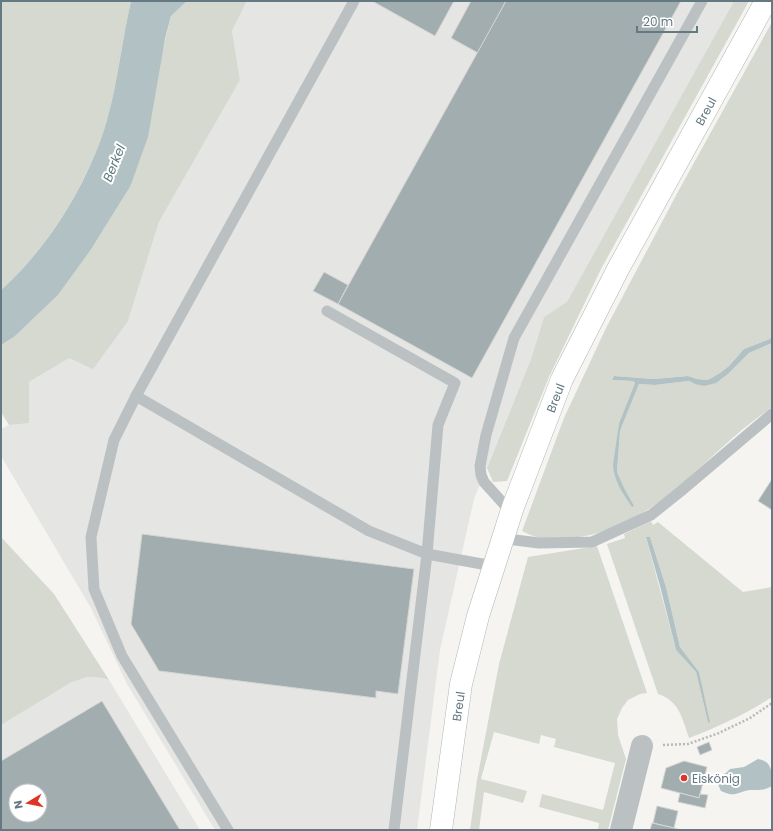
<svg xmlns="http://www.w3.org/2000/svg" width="773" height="831" viewBox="0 0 773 831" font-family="Poppins,sans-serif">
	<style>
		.built { fill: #e5e6e4; fill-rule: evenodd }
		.green { fill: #d5d9d0; fill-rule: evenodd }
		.water { fill: #b2c2c4 }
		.building { fill: #a2adb0; stroke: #d6d5d3; fill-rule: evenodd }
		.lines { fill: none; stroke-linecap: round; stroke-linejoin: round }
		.secondary-casing { stroke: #aeb5b8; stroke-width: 23 }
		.path { stroke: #b6babb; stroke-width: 2.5; stroke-dasharray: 2 2; stroke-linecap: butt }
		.service { stroke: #bbc1c3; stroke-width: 11 }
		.minor { stroke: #bbc1c3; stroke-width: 22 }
		.secondary { stroke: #fff; stroke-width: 22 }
		.poi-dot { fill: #dd3528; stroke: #fff; stroke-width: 1.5 }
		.labels { text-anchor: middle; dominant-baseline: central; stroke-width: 4; stroke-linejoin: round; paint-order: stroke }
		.street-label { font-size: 12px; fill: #647981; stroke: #fff }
		.poi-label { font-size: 12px; fill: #647981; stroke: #fff; text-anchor: start }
		.water-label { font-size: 13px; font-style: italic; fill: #607b7e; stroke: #fff }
	</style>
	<rect width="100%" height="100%" fill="#f5f4f1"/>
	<g class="built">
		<polygon points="247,1 734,1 567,303 544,317 531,359 474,499 440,650 417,830 215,830 127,684 91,608 1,456 1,429 9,425 29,422 29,382 128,321 159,222 240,80 232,31"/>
		<path d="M88,677L103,678L109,680L200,830H1V725L72,682ZM16,791H40V815H16Z"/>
	</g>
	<g class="green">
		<path d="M1,1H131C122,40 118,81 107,120C89,181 49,247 1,290Z"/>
		<polygon points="187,1 247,1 232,31 240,80 159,222 128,321 93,369 69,358 29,382 29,423 9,425 1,412 1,345 14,337 58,295 90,251 130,187 171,16"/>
		<polygon points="734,1 749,1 601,269 549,377 507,481 493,482 487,468 531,359 544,317 567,302"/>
		<path d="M772,22V336L770,339L744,349L729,366L720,373L708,380L697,379L688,376L654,379L614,376L612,380L633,381L635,383L619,423L614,472L623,488L617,472L620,431L639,384L655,385L689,381L695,384L729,373L749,353L772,343V407C760,416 747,425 736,435C685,479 640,533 569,538C549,540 539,540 522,531L564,418L606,328L680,188Z"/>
		<path d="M651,521L653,525L658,522L743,592L772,587V697C744,715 720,726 689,738C683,720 679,700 658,694L607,544L625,538L624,534ZM646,537H650L666,587L680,647L699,672L708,722L696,672L676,650Z"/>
		<polygon points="1,537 54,594 109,680 103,678 88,677 72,682 1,725"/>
		<polygon points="597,546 647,693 640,694 628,700 622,708 617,719 618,735 626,759 608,830 598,830 599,823 539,807 542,794 603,810 615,763 554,747 556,739 541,735 539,744 494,732 481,779 527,791 523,803 484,792 479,830 470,830 477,780 499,664 528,557"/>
	</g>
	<g class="water">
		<path d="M131,1H187L171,16L165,39L148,137L130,187L90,251L58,295L14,337L1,345V290C49,247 89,182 107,120C118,81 122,40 131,1Z"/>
		<path d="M772,336V343L749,353L729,373L716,383L704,386L695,384L689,381L655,385L639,384L620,431L617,472L624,488L634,506L632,507C623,494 614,481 613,465L619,423L635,383L633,381L612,380L614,376L654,379L688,376L697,379L708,380L720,373L729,366L744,349L770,339Z"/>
		<polygon points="646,537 650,537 666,587 680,647 699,672 710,723 708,722 696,672 676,650 660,586"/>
		<path d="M758,759C773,761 772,774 772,786C763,791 759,790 750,790C736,792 736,798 721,791L717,782V777L726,773L730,769L744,767Z"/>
	</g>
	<g class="building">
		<polygon points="372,1 454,1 435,36"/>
		<polygon points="471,1 506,1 478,53 451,38"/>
		<polygon points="506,1 681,1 472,378 338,304"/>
		<polygon points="324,272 348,285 338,304 313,291"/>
		<polygon points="772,479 772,510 758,501"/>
		<polygon points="142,534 414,569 398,694 376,691 376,698 159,671 131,624"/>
		<path d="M102,701L180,830H1V761ZM16,791H40V815H16Z"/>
		<polygon points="709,742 712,750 700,755 697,747"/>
		<polygon points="684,761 707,767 699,798 661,788 666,768"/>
		<polygon points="680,793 699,798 700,794 708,795 705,808 678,802"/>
		<polygon points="657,806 678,811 674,828 653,823"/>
		<polygon points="652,823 674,828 681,830 650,830"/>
	</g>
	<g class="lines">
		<g class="secondary-casing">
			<g id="secondary">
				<path id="s1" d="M441,830L461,684L478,616L513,507L562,379L618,269L766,1"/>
			</g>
		</g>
		<polyline class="path" points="663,745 688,744 719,733 750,718 772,703"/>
		<g class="service">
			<polyline points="354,1 136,396 369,531 427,554 493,566"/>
			<polyline points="327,311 455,383 438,425 427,554 394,830"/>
			<polyline points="136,396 114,440 91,537 94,589 122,656 228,830"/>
			<polyline points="511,512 484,482 481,475 480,466 486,435 514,338 702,1"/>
			<polyline points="503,537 515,540 539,543 592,542 651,515 681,491 772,414"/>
		</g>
		<polyline class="minor" points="621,830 642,746"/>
		<use href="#secondary" class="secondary"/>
	</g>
	<circle class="poi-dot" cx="684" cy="778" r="4"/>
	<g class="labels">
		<g class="street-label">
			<text stroke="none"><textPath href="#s1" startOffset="773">Breul</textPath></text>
			<text stroke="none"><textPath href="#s1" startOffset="449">Breul</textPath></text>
			<text stroke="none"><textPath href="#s1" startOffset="125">Breul</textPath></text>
		</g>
		<g class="poi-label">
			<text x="692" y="778">Eiskönig</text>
		</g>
		<g class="water-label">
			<text transform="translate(114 163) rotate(-68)">Berkel</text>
		</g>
	</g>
	<rect width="773" height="831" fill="none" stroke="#647981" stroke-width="4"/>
	<g transform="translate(28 803) rotate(260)"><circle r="19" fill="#ffffff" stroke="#c1c9cd"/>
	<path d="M0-3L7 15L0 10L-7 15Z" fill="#dd3528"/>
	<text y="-6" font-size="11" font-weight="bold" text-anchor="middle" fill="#647981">N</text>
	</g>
	<path d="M637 26v6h60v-6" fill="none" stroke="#647981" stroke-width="2"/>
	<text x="643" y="26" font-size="12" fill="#647981" stroke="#ffffff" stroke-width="3" paint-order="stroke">20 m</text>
</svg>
